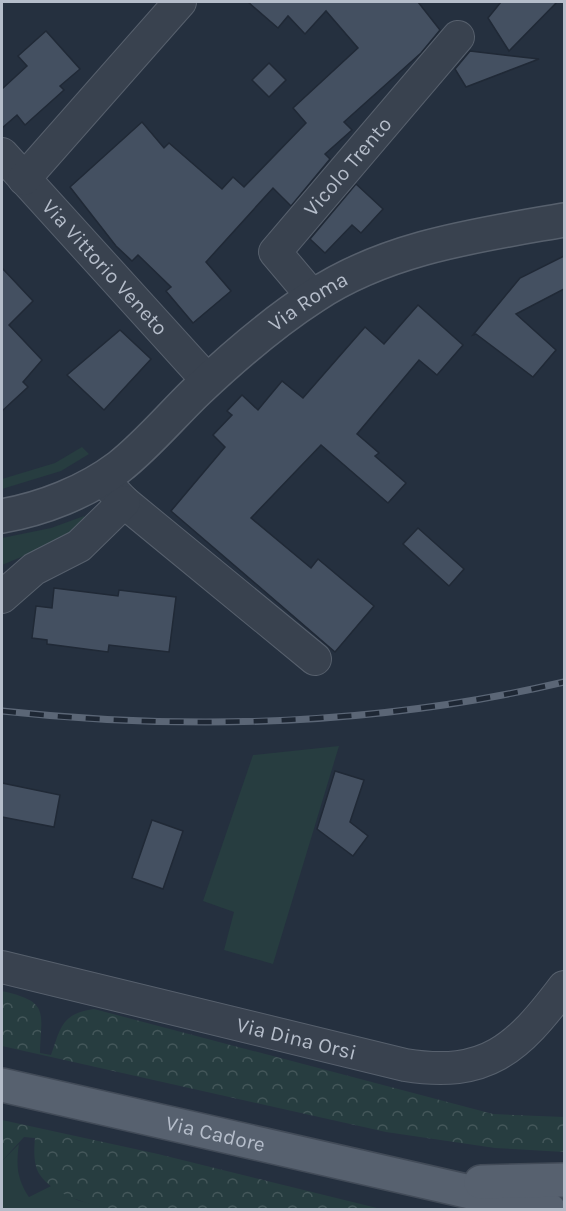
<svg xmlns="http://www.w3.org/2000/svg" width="566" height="1211" viewBox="0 0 566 1211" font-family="Karla,sans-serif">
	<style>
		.green { fill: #273d40 }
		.forest { fill: url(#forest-crowns) }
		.building { fill: #445061; stroke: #202936; stroke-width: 1.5 }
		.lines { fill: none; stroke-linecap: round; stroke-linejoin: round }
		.minor-casing { stroke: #57606d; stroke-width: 34 }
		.tertiary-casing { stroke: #57606d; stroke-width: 36 }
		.primary-casing { stroke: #424b58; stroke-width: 36 }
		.minor { stroke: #39424f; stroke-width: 32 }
		.tertiary { stroke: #39424f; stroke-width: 33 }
		.primary { stroke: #57616f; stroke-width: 33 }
		.rail-casing { stroke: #5b6676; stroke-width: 7 }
		.rail { stroke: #1e2734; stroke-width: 4.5; stroke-dasharray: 14; stroke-linecap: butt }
		.labels { text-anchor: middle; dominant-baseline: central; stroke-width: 6; stroke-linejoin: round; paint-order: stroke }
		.street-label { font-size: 21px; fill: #b5bdca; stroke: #1e2734 }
	</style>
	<defs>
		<pattern id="forest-crowns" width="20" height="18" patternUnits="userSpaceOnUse" patternTransform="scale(1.5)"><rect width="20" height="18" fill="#273d40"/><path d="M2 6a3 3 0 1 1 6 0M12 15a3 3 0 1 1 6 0" fill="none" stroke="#44575a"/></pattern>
	</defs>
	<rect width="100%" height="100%" fill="#25303f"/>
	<g class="green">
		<polygon points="82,447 89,454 61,471 2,489 2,479 55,463"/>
		<polygon points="84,516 85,519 60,541 2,565 2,538 51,528"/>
		<polygon points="339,746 273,964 224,950 234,912 203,901 253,755"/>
		<path d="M19,1144C16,1165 17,1179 29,1197L53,1185L77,1200L111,1209L2,1210V1161Z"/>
	</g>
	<g class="forest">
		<path d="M2,991C50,1002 41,1011 40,1053L51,1055C61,1027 61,1014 94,1009L493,1114L564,1117V1152L495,1148L386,1132L2,1046Z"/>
		<path d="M2,1120L158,1154L381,1209L106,1208C85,1203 53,1194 40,1175C33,1165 34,1149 35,1138L24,1137L2,1161Z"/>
	</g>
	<g class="building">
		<polygon points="248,2 418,2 440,30 421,53 344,122 352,130 325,154 330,159 291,206 273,188 206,262 231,291 193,323 166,291 171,287 138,255 132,261 116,246 70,187 142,122 164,148 169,143 222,189 233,177 244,187 306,123 293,108 358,48 326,11 305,34 288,16 278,28"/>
		<polygon points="501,2 557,2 509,51 488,18"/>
		<polygon points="46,31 80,69 60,86 64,90 25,125 17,115 2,128 2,89 27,66 18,56"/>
		<polygon points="470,51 539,59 466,87 455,69"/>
		<polygon points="269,63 286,80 269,97 252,80"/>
		<polygon points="356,184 383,209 361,233 352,225 325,253 310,239"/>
		<polygon points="564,256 564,289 516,314 556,350 533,377 476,334 473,335 520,278"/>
		<polygon points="2,268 33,301 9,325 42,360 23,382 28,387 2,411"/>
		<polygon points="418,305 463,345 437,375 419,360 357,434 379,453 375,456 406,483 388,503 321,445 251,518 311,568 318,559 374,606 335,652 171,511 225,447 213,435 232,415 227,411 242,395 258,410 282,381 303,398 365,327 384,344"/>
		<polygon points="120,330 151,359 104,410 67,375"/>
		<polygon points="418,528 464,569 449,586 403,544"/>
		<polygon points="54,588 118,596 119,590 176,597 169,652 109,645 108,652 47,644 47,640 32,638 36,606 52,608"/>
		<polygon points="335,771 364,780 350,822 368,836 353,856 317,829"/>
		<polygon points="2,783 60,795 54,827 2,817"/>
		<polygon points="152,820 183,831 163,889 132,878"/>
	</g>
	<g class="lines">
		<g class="minor-casing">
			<g id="minor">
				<path id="s1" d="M2,154L208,381"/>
				<polyline points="24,179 180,2"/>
				<path id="s2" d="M313,297L275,252L458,37"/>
				<polyline points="102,479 124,502 315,659"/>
				<polyline points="2,597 34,569 79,546 124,502"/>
				<path id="s3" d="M2,967L405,1065C487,1078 517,1049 564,987"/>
			</g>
		</g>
		<g class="tertiary-casing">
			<g id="tertiary">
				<path id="s4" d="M2,516C42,509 86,492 119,467C147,445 171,416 197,391C233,357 272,323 314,296C388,247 479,235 564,220"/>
			</g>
		</g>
		<g class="primary-casing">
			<g id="primary">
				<path id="s5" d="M2,1085L549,1210"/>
				<polyline points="481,1182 564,1180"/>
			</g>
		</g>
		<use href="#minor" class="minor"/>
		<use href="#tertiary" class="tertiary"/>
		<use href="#primary" class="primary"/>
		<g class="rail-casing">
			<path id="rail" d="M2,711C189,731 381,725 564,682"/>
		</g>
		<use href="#rail" class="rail"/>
	</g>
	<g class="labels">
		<g class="street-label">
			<text stroke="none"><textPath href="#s2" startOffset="171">Vicolo Trento</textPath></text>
			<text stroke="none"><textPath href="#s1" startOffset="153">Via Vittorio Veneto</textPath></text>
			<text stroke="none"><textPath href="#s4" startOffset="380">Via Roma</textPath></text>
			<text stroke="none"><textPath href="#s3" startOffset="303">Via Dina Orsi</textPath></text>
			<text stroke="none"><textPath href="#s5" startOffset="219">Via Cadore</textPath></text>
		</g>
	</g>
	<rect width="566" height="1211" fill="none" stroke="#b5bdca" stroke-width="6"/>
</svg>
